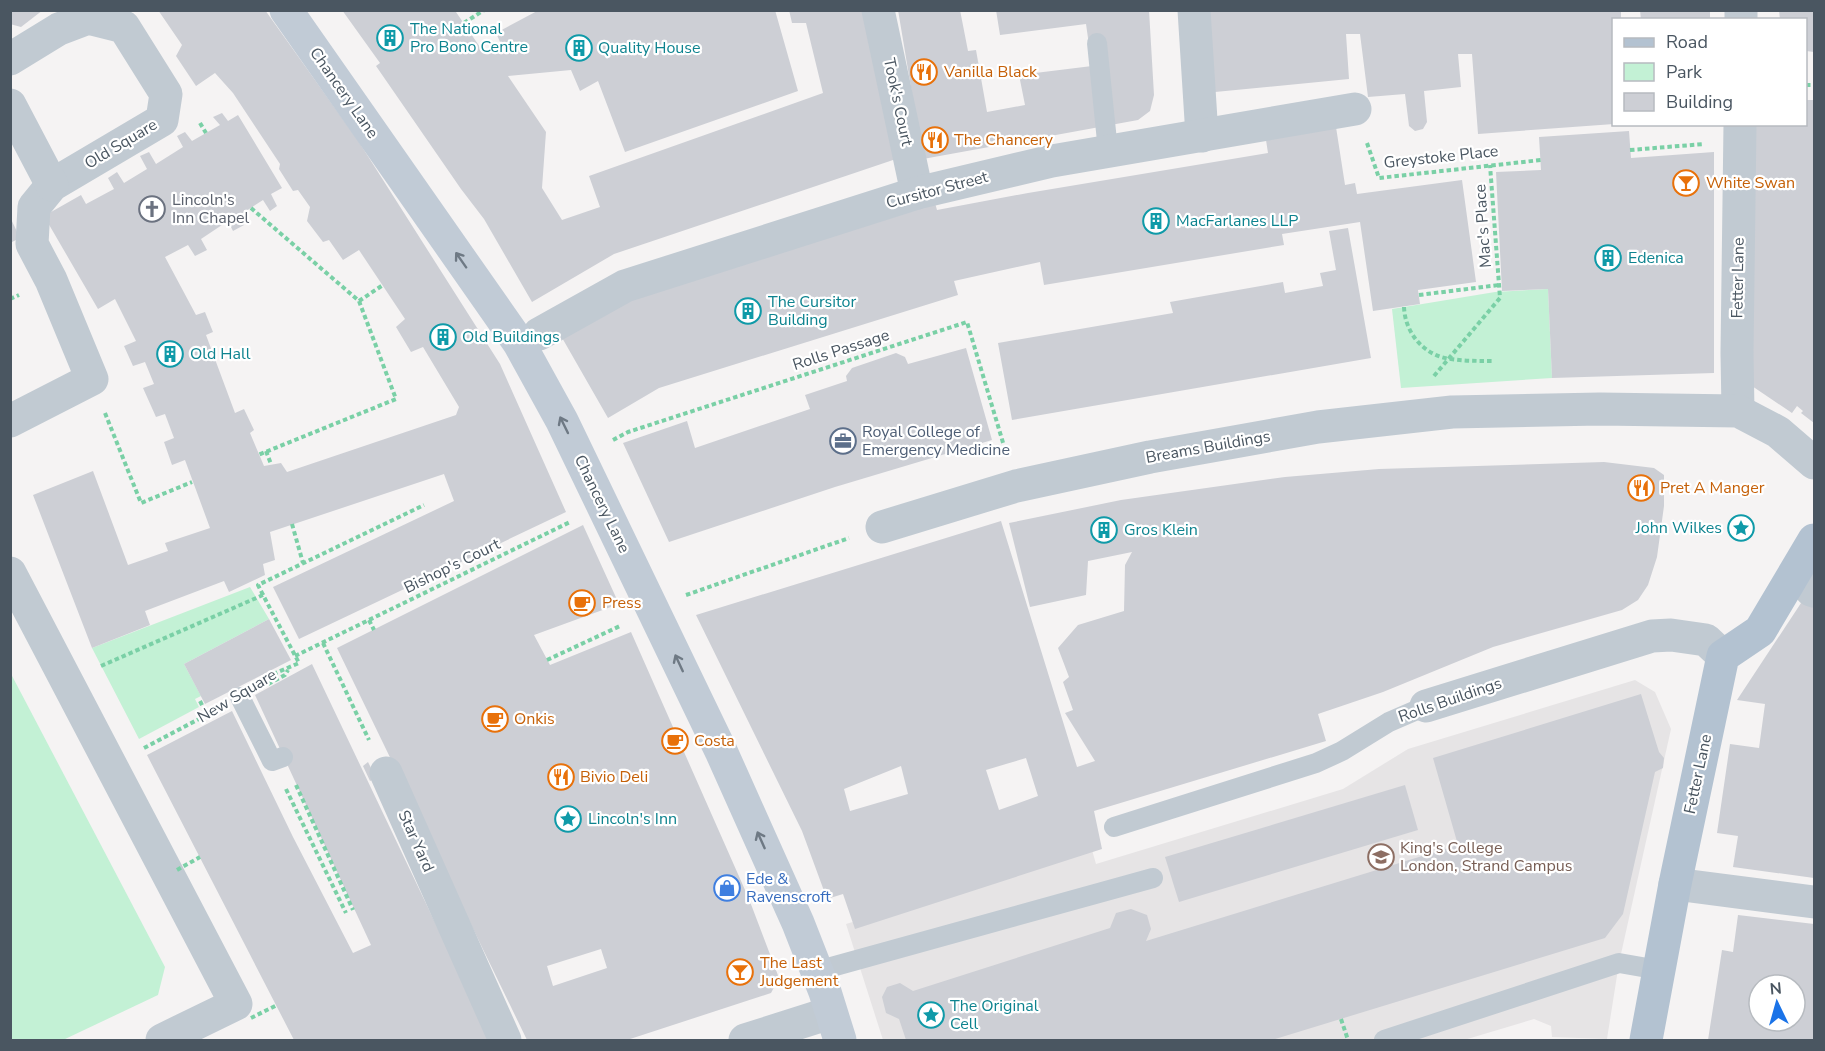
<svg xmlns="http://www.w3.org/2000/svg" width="1825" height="1051" viewBox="0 0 1825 1051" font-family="'Nunito Sans',sans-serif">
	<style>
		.education { fill: #e6e4e5 }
		.green { fill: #c3f1d5 }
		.building { fill: #cdcfd5; fill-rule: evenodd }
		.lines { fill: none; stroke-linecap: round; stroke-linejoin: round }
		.path { stroke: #7ad0a6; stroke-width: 4; stroke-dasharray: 4.5 3; stroke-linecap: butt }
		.lane { stroke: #c1cad2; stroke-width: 20 }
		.street { stroke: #c1cad2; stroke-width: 33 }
		.secondary { stroke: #c1cbd6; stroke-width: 33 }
		.primary { stroke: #b3c2d1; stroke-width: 33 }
		.path-bridge { stroke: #7ad0a6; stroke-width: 4; stroke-dasharray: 4.5 3; stroke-linecap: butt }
		.oneway { stroke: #6e7984 }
		.labels { text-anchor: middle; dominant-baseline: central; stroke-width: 4.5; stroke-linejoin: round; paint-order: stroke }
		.culture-label { font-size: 16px; fill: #0d838f; stroke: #fff; text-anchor: start }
		.food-label { font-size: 16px; fill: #c56008; stroke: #fff; text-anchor: start }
		.street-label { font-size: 16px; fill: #4a5661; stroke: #fff }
		.worship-label { font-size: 16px; fill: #5b616d; stroke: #fff; text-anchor: start }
		.service-label { font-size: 16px; fill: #4e5e75; stroke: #fff; text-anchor: start }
		.education-label { font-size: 16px; fill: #785e54; stroke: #fff; text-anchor: start }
		.shop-label { font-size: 16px; fill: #366cbe; stroke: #fff; text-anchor: start }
	</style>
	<rect width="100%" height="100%" fill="#f5f3f3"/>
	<polygon class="education" points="1635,680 1655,692 1671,729 1619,963 1607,1039 1552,1037 1551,1026 1534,1019 1464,1040 883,1040 846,924 1092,850 1096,864 1343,789 1408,749"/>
	<g class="green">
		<polygon points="1548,289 1552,378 1401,388 1392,309 1495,292"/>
		<polygon points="250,587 269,619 184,664 201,696 195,699 199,707 139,739 92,648"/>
		<polygon points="10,672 165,967 158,995 63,1040 11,1040"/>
	</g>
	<g class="building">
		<polygon points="10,10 43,10 21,27 10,24"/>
		<polygon points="158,10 265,10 357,139 500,364 566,512 299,639 273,587 454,501 444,474 270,532 275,560 263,564 265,575 229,592 224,581 145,611 150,625 92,648 33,495 93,471 128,565 168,551 165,543 210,528 185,460 172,465 164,442 174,438 165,414 156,417 143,388 154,384 145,362 133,366 124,346 136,341 115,299 98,309 44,216 81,195 86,204 114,189 108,178 117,172 124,183 147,169 140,156 149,152 156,164 183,147 177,136 185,132 192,141 220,125 213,117 222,113 228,121 238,115 282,188 271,194 277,206 270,211 263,200 240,215 244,225 233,231 228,221 201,239 207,250 195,256 188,245 165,257 196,315 205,312 213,332 206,335 235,413 244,409 254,430 250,433 264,466 281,463 287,472 456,415 459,407 423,347 411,352 396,327 405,319 359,250 343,260 329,240 323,242 307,221 310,207 298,190 293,191 279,169 280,164 233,93 215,73 196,86 176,56 182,45"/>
		<polygon points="342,10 459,10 456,12 484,53 501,44 496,33 539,10 775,10 798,91 625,152 598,81 580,91 571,70 508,76 546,132 542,188 562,220 600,207 589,176 823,93 806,23 792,23 789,10 866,10 896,159 614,254 532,302 484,219 461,189 376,66 380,63"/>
		<polygon points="898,10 960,10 968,51 976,50 987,112 1025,105 1019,75 1092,66 1086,24 1000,35 996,10 1149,10 1154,95 1150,111 1138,120 923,159"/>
		<polygon points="1208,10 1621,10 1621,20 1614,20 1614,124 1478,134 1472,54 1458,54 1461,87 1424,91 1427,122 1423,129 1415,131 1409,126 1405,94 1368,97 1360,34 1346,34 1349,79 1215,92"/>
		<polygon points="1640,10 1710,10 1710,20 1641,20"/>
		<polygon points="1779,10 1814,10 1814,52 1806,51 1806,20 1780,20"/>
		<polygon points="1806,100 1814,100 1814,423 1801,413 1803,411 1797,406 1792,413 1752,386 1754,124 1806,124"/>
		<polygon points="1336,127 1345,185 1355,183 1357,194 1462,180 1476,282 1418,290 1420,304 1373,311 1360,222 1282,234 1284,245 1044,285 1040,262 954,281 958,295 659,388 608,418 557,329 599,306 933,196 937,210 1028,193 1268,153 1266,140"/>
		<polygon points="1629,131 1631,158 1714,152 1714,373 1552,378 1548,289 1502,291 1496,172 1541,170 1539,137"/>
		<polygon points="10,217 20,238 10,243"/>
		<polygon points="1348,228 1371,358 1012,420 998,343 1173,313 1170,302 1283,282 1285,293 1323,286 1320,273 1336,270 1329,231"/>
		<polygon points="966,348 992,440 835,487 669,542 623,443 687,421 695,448 810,409 805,395 847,381 846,376 852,368 896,353 905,357 908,364"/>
		<path d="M1604,462L1654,468L1664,475V506L1657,557L1648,585L1638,600L1622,610L1493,647L1383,692L1318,714L1326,741L1094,811L1102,849L855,929L843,894L827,899L802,831L696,615L1001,521L1077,767L1095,761L1065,713L1073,710L1063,682L1069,677L1058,648L1078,625L1124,611L1125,565L1132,552L1088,561L1086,595L1030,607L1009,523L1121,500L1285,477L1379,469ZM1026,758L1038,796L999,810L986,770ZM901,766L908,794L850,811L844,789Z"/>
		<path d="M583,525L619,604L534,635L550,665L631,632L749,899L779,978L771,993L627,1040H527L337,648ZM601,949L607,968L553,986L547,966Z"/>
		<polygon points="1805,597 1814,599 1814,878 1733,867 1738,836 1717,833 1730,744 1759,748 1765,704 1737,700"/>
		<polygon points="269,619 291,660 205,704 184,664"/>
		<polygon points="312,664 491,1040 294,1040 147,755 232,711 293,837 353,953 371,945 255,695"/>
		<polygon points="1641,694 1659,752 1664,758 1663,768 1655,772 1623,914 1605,938 1272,1040 906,1040 899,1019 886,1013 882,997 887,987 900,983 913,991 1110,928 1116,913 1131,909 1147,915 1151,929 1146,941 1458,845 1433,758"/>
		<polygon points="368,762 376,778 370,781 363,766"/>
		<polygon points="1405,785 1418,830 1179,902 1165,857"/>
		<path d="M1738,915L1814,924V1040H1708L1722,950L1733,952ZM1759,985H1795V1021H1759Z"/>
	</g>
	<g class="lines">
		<g class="path">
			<polyline points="464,23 484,10"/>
			<polyline points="1806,85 1814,85"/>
			<polyline points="200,123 206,133"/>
			<polyline points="1367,143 1379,178 1541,160"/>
			<polyline points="1630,150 1704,144"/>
			<polyline points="251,208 359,301 396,399 258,455"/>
			<polyline points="1419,295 1499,285"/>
			<polyline points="10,299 19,295"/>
			<polyline points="359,301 383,285"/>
			<path d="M1404,307C1405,333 1424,356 1451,359C1465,361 1479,361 1494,361"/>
			<polyline points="1434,376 1500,298 1490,165"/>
			<polyline points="105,413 141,503 192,482"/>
			<polyline points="613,440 628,432 967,322 1004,446"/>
			<polyline points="266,451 271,464"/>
			<polyline points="292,524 303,563"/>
			<polyline points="263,595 258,585 424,505"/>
			<polyline points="686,595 849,538"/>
			<polyline points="369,620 374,630"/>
			<polyline points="323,643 369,740"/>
			<polyline points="295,656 570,522"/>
			<polyline points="547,660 620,626"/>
			<polyline points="101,666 263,595 299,663 262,679"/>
			<polyline points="268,684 285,675 288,670"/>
			<polyline points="200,701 207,715"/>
			<polyline points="144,748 214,711"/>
			<polyline points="296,785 353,910"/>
			<polyline points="286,789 346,913"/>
			<polyline points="1341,1019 1348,1040"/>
		</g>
		<g class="lane">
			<polyline points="1097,43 1108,151"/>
			<polyline points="240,697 272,761 283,757"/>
			<polyline points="1114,827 1316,763 1342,751 1389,722 1426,706"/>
			<polyline points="817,971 1153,878"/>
			<polyline points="1384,1040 1619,963 1659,970"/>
		</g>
		<g class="street">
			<polyline points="878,10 917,193"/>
			<polyline points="1194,10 1202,136"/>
			<polyline points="1741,20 1741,10"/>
			<polyline points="10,59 59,29 88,18 124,27 166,94 162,120 52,185 34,207 32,244 51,280 92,379 10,421"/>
			<polyline points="10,105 52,185"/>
			<polyline points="539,334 625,286 917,193 1052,161 1355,109"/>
			<polyline points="1738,411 1737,353 1740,124"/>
			<polyline points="882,527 1016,486 1150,457 1318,427 1452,412 1600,409 1738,411 1778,432 1814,463"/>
			<polyline points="10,573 236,1004 162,1040"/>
			<polyline points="1811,590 1814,591"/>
			<polyline points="1426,706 1652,636 1671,635 1706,640 1723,656"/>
			<polyline points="386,773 505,1040"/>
			<polyline points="1675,884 1814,902"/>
			<polyline points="745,1040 830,1013"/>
		</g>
		<polyline class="secondary" points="286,10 519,343 562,421 721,751 798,923 825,992 840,1040"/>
		<polyline class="primary" points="1646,1040 1675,884 1723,656 1760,631 1814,540"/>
		<g class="path-bridge">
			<polyline points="177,870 200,857"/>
			<polyline points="251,1018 277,1005"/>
		</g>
	</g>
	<defs><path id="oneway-shaft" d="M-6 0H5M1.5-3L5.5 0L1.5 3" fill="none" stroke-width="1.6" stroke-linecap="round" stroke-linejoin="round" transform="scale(1.5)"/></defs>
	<g class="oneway">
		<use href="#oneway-shaft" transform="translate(461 260) rotate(-125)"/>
		<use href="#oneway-shaft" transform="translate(564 425) rotate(-116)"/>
		<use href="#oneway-shaft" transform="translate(679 663) rotate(-115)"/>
		<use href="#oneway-shaft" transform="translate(761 840) rotate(-114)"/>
	</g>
	<defs>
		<g id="building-ring" transform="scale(1.35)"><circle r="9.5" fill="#fff" stroke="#0f9aa8" stroke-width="1.5"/><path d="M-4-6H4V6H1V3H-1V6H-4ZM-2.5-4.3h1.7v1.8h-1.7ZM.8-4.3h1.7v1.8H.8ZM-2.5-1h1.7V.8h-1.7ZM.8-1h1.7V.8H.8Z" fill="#0f9aa8"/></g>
		<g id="restaurant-ring" transform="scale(1.35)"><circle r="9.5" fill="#fff" stroke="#e8710a" stroke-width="1.5"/><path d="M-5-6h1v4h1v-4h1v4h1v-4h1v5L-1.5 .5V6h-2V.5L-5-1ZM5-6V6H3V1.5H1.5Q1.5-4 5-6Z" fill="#e8710a"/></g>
		<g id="bar-ring" transform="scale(1.35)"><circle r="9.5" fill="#fff" stroke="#e8710a" stroke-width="1.5"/><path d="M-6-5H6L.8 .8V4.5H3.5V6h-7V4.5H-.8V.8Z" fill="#e8710a"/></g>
		<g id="church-ring" transform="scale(1.35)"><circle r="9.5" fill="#fff" stroke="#6b7280" stroke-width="1.5"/><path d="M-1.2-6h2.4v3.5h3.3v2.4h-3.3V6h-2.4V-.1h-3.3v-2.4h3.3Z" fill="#6b7280"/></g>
		<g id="office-ring" transform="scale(1.35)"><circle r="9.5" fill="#fff" stroke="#5c6f8a" stroke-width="1.5"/><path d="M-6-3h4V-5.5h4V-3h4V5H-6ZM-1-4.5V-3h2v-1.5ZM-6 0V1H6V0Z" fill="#5c6f8a"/></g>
		<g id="sight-ring" transform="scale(1.35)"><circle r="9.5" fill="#fff" stroke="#0f9aa8" stroke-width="1.5"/><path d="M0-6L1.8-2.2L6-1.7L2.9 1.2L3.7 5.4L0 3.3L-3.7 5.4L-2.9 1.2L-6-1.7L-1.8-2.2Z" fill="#0f9aa8"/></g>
		<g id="cafe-ring" transform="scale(1.35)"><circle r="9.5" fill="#fff" stroke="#e8710a" stroke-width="1.5"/><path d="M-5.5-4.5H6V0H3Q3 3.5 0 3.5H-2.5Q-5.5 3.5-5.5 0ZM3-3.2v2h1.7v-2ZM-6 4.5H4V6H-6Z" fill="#e8710a"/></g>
		<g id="university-ring" transform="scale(1.35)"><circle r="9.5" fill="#fff" stroke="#8d6e63" stroke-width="1.5"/><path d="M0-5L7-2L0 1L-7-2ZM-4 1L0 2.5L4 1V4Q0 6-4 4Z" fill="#8d6e63"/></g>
		<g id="shop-ring" transform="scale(1.35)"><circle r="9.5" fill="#fff" stroke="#3f7fe0" stroke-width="1.5"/><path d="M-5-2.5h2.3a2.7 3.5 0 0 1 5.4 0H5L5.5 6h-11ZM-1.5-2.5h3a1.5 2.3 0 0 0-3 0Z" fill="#3f7fe0"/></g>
	</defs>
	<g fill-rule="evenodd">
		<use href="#building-ring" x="390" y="38"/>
		<use href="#building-ring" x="579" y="48"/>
		<use href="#restaurant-ring" x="924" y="72"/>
		<use href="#restaurant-ring" x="935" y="140"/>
		<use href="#bar-ring" x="1686" y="183"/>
		<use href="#church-ring" x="152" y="209"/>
		<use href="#building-ring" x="1156" y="221"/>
		<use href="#building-ring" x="1608" y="258"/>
		<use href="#building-ring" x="748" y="311"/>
		<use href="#building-ring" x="443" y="337"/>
		<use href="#building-ring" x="170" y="354"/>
		<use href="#office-ring" x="843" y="441"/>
		<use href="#restaurant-ring" x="1641" y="488"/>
		<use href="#sight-ring" x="1741" y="528"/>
		<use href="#building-ring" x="1104" y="530"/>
		<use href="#cafe-ring" x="582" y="603"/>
		<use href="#cafe-ring" x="495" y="719"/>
		<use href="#cafe-ring" x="675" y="741"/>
		<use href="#restaurant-ring" x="561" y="777"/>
		<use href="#sight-ring" x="568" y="819"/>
		<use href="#university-ring" x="1381" y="857"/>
		<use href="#shop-ring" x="727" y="888"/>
		<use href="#bar-ring" x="740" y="972"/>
		<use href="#sight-ring" x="931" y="1015"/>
	</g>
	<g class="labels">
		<g class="culture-label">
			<text x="410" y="29">The National<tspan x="410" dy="18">Pro Bono Centre</tspan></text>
			<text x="598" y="48">Quality House</text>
			<text x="1176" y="221">MacFarlanes LLP</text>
			<text x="1628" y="258">Edenica</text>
			<text x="768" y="302">The Cursitor<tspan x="768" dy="18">Building</tspan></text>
			<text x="462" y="337">Old Buildings</text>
			<text x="190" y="354">Old Hall</text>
			<text x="1722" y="528" text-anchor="end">John Wilkes</text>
			<text x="1124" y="530">Gros Klein</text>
			<text x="588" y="819">Lincoln's Inn</text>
			<text x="950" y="1006">The Original<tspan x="950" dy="18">Cell</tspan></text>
		</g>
		<g class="food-label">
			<text x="944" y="72">Vanilla Black</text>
			<text x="954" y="140">The Chancery</text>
			<text x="1706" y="183">White Swan</text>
			<text x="1660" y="488">Pret A Manger</text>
			<text x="602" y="603">Press</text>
			<text x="514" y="719">Onkis</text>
			<text x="694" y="741">Costa</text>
			<text x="580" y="777">Bivio Deli</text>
			<text x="760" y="963">The Last<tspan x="760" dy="18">Judgement</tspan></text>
		</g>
		<g class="street-label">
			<text transform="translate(344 93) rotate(55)">Chancery Lane</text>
			<text transform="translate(898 102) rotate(78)">Took's Court</text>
			<text transform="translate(121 144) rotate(-31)">Old Square</text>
			<text transform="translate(1441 157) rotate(-6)">Greystoke Place</text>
			<text transform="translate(937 190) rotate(-15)">Cursitor Street</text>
			<text transform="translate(1483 226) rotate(-94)">Mac's Place</text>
			<text transform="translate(1738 278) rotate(-89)">Fetter Lane</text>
			<text transform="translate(841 350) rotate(-18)">Rolls Passage</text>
			<text transform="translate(1208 447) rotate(-10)">Breams Buildings</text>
			<text transform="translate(602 504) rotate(64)">Chancery Lane</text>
			<text transform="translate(452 566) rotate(-26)">Bishop's Court</text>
			<text transform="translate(237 696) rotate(-31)">New Square</text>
			<text transform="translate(1450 700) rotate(-19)">Rolls Buildings</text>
			<text transform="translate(1698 774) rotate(-78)">Fetter Lane</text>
			<text transform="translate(416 841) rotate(66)">Star Yard</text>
		</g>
		<g class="worship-label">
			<text x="172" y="200">Lincoln's<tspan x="172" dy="18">Inn Chapel</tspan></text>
		</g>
		<g class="service-label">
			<text x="862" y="432">Royal College of<tspan x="862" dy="18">Emergency Medicine</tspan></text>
		</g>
		<g class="education-label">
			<text x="1400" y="848">King's College<tspan x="1400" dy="18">London, Strand Campus</tspan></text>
		</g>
		<g class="shop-label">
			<text x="746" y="879">Ede &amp;<tspan x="746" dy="18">Ravenscroft</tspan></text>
		</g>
	</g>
	<rect width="1825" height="1051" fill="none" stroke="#4a5661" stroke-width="24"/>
	<rect x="1612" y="18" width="195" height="108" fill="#ffffff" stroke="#b7bbc0" stroke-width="1.5"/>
	<rect x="1624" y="38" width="30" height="9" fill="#b3c2d1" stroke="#b7bbc0" stroke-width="1.5"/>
	<text x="1666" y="48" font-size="18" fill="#4a5661">Road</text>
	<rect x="1624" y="63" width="30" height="18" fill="#c3f1d5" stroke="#b7bbc0" stroke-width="1.5"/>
	<text x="1666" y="78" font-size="18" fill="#4a5661">Park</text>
	<rect x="1624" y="93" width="30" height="18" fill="#cdcfd5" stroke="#b7bbc0" stroke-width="1.5"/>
	<text x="1666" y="108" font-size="18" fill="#4a5661">Building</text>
	<g transform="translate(1777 1003) rotate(355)"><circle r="28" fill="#ffffff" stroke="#b7bbc0" stroke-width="1.5"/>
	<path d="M0-4.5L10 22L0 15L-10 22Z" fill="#1a73e8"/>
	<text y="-9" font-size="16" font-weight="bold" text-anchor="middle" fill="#4a5661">N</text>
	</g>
</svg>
